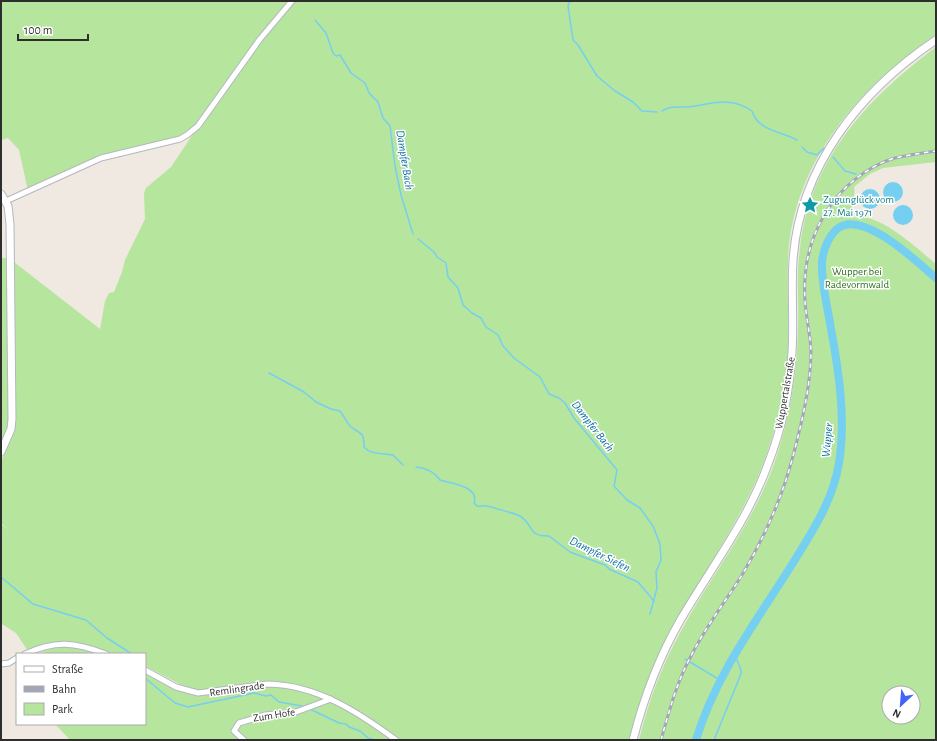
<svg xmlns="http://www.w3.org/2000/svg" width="937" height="741" viewBox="0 0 937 741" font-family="'Alegreya Sans',sans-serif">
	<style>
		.green { fill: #b6e59e; fill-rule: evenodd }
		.water { fill: #75cff0 }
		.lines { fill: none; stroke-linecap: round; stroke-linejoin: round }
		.stream { stroke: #75cff0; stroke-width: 1.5 }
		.river { stroke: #75cff0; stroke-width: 8 }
		.street-casing { stroke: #b4b7c1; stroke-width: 7 }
		.secondary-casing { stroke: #b4b7c1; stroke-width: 9 }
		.street { stroke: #fff; stroke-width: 5 }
		.secondary { stroke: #fff; stroke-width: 7 }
		.rail-casing { stroke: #a3a6b8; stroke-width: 3 }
		.rail { stroke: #fff; stroke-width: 1.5; stroke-dasharray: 4.5; stroke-linecap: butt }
		.labels { text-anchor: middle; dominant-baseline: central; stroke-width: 3; stroke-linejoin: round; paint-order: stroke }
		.culture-label { font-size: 11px; fill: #0d838f; stroke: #fff; text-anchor: start }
		.park-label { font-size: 11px; fill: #2c6e1b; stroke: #fff }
		.street-label { font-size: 11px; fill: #2e2e2e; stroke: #fff }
		.water-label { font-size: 12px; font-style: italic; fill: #0d6fa3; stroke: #fff }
	</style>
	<rect width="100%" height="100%" fill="#efe9e1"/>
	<g class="green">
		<path d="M1,1H936V35C860,86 792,163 788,260C787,290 789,321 788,352C785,390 777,428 763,464C747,506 723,542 701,580C671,630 643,683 630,740H399L331,699L396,740H70L55,724H145V670L164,681L198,693L277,683L195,692L145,666V654H52L34,650L28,651L16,633L2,624L1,625V524L10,531L1,523V462L14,430L16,416L14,262L100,329L105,301L109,293L114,292L122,272L125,260L145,219L144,193L146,188L171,167L203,119L202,118L186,135L119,152L28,191L19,150L8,138L1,140Z"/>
		<path d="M936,47V162L883,168L870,174L854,187C856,199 850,203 852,217C880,212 916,248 936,264V740H639C648,702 662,665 681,631C711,576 751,526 773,467C789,422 797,378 798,330C799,303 796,275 800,248C810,159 868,98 936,47ZM889,693H913V717H889Z"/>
		<polygon points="1,258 11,258 12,419 1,452"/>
	</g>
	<g class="water">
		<circle cx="893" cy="192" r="10"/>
		<circle cx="870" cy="199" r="10"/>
		<circle cx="903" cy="215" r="10"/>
	</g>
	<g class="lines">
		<g class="stream">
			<polyline points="570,1 568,6 573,40 578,45 597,76 615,91 633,102 642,111 657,112"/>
			<polyline points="315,20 326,33 333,53 336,56 340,55 351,73 365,83 369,93 378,102 383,118 390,126 395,166 401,195 413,234"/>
			<path d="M662,111C671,106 676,107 686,107C711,105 729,95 752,111C758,131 781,131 797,140"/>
			<polyline points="802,147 807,152 817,155 824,148"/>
			<polyline points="833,157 845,171 856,174"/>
			<polyline points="847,221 848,224"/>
			<polyline points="418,239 434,252 437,257 446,263 448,277 458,288 463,305 472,313 481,318 486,327 498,335 503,346 514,358 540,377 549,394 559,398 565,403 574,418 617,470 614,486 627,500 640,508 653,526 660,544 661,560 656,572 657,588 650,614"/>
			<path d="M269,373L304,392L316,402L331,409L340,411C343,415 347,423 351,427C362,435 364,432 364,447C371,455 383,453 393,455L403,465"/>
			<path d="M416,467C426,468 434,471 440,480C449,483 480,486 474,503L477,506C481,507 482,505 486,506C492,507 516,514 520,516C534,525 528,537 549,536L570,552L605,565L609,569L638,582L654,601"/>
			<polyline points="1,577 33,604 86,620 107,638 132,654"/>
			<polyline points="685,659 720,680"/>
			<polyline points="145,678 175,703 188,707 254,693 266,696 271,695 279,702 302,706"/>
			<polyline points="312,710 339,723 346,724 349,727 360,731 368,738 375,740"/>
			<polyline points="714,740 741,674 741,670 735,655"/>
		</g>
		<path class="river" d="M696,740C715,676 756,622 791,566C811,534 833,501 839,463C846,419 839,372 831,329C828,308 821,284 822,262C823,251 828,237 837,229C862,208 917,262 936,278"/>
		<g class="street-casing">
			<g id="street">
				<polyline points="6,201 101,158 180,139 187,135 198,126 260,39 292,1"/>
				<path d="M25,654C55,640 75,642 106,654"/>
				<polyline points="1,664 9,663 17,658"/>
				<path d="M145,670L176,687L198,693L268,684C317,685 358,712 396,740"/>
				<polyline points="244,740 234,731 239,723 265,715 296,712 331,699"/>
			</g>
		</g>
		<g class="secondary-casing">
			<g id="secondary">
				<polyline points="1,194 8,206 10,224 12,419 11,429 1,452"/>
				<path d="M633,740C644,697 659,657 681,619C711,568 748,520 768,464C782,428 790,390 792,352C794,322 791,291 793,261C799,167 860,91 936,40"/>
			</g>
		</g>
		<use href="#street" class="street"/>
		<use href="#secondary" class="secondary"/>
		<g class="rail-casing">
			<path id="rail" d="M661,740C669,712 676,684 690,658C704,629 725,602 742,575C764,538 782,498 793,456C802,422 811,385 811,350C810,333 806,317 805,301C803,270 809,240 825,214C839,189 867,166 895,158C908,155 922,153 936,151"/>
		</g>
		<use href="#rail" class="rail"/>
	</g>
	<defs>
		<g id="sight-bare" transform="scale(1.38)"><path d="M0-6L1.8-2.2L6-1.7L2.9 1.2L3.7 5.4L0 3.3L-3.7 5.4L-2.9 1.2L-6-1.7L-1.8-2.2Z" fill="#0f9aa8" stroke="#fff" stroke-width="2.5" paint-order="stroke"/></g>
	</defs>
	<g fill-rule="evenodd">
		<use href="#sight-bare" x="810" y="205"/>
	</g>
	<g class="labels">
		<g class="culture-label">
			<text x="823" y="199">Zugunglück vom<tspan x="823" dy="13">27. Mai 1971</tspan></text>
		</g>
		<g class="park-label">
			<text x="857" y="271">Wupper bei<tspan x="857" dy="13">Radevormwald</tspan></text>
		</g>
		<g class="street-label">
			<text transform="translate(785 393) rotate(-80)">Wuppertalstraße</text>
			<text transform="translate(237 689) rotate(-8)">Remlingrade</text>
			<text transform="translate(274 715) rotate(-9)">Zum Hofe</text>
		</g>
		<g class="water-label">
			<text transform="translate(405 160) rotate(81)">Dampfer Bach</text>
			<text transform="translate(593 426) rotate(52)">Dampfer Bach</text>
			<text transform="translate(827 440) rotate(-85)">Wupper</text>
			<text transform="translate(600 554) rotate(26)">Dampfer Siefen</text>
		</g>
	</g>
	<rect width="937" height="741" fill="none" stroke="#2e2e2e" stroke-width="4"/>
	<rect x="16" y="653" width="130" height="72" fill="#ffffff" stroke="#ababab"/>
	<rect x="24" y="666" width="20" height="6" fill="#ffffff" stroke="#ababab"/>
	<text x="52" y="673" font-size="12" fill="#2e2e2e">Straße</text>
	<rect x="24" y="686" width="20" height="6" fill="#a3a6b8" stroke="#ababab"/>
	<text x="52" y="693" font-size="12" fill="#2e2e2e">Bahn</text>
	<rect x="24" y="703" width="20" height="12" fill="#b6e59e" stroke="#ababab"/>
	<text x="52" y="713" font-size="12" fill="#2e2e2e">Park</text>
	<g transform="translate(901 705) rotate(206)"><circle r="19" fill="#ffffff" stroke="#ababab"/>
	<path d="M0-3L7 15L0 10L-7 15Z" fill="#4264fb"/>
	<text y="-6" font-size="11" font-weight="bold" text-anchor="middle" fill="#2e2e2e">N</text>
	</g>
	<path d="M18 34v6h70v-6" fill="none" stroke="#2e2e2e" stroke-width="2"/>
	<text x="24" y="34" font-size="12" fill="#2e2e2e" stroke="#ffffff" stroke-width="3" paint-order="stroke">100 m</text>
</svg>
